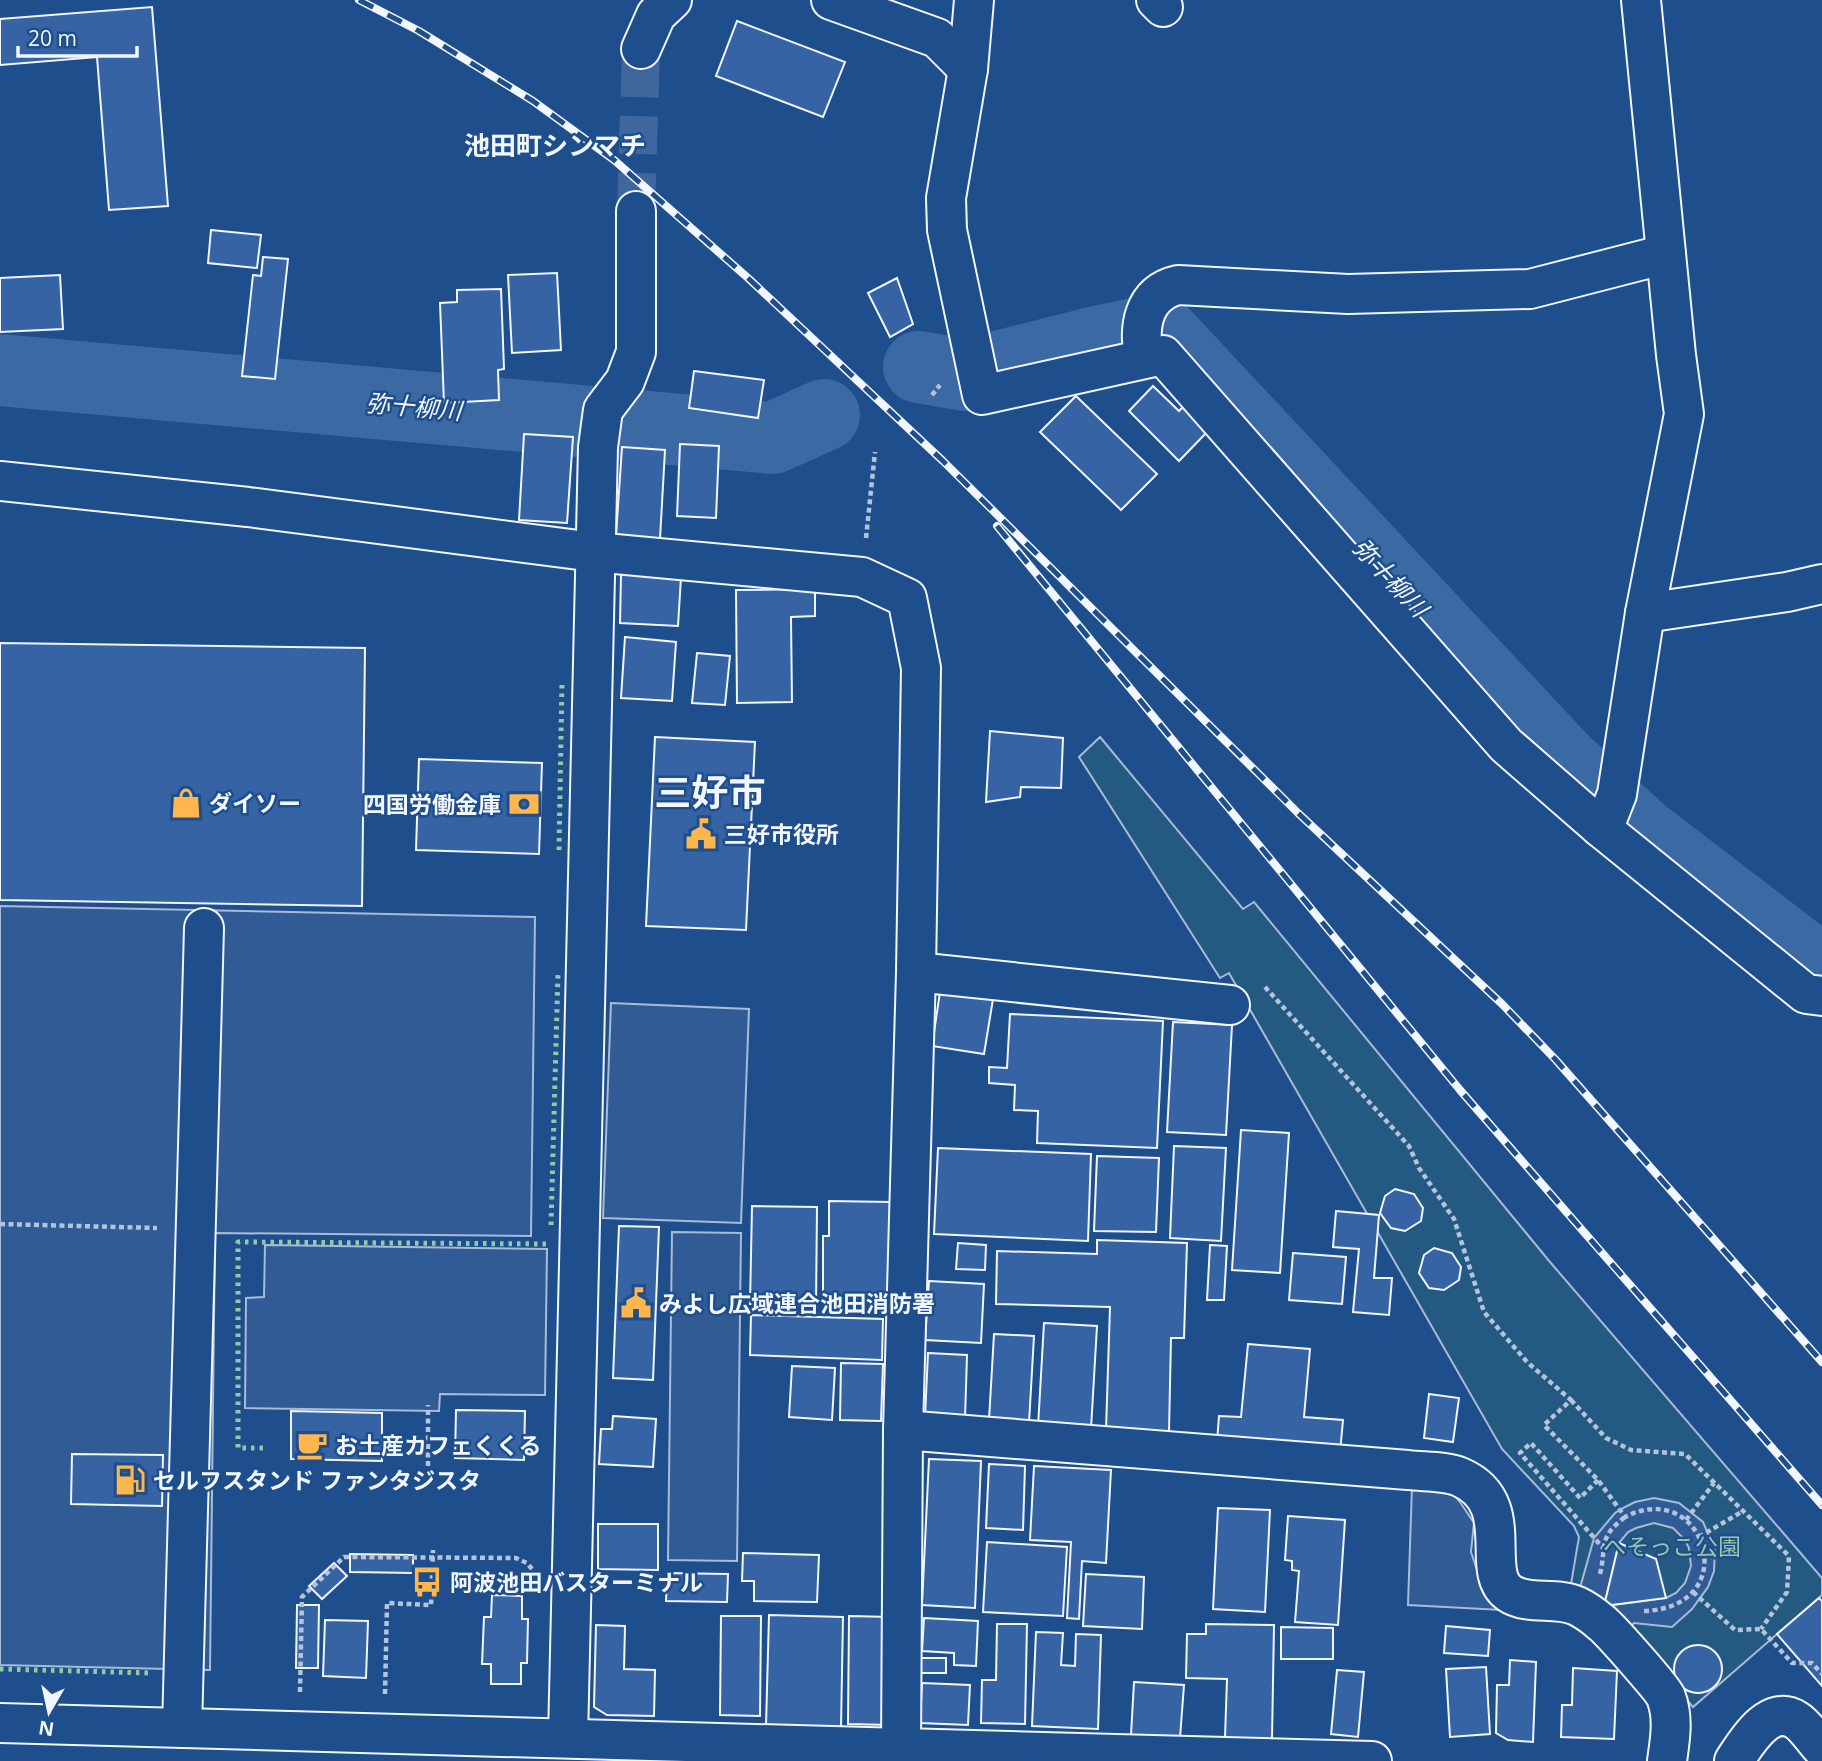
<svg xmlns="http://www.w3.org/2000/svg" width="1822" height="1761" viewBox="0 0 1822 1761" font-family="'Open Sans','Noto Sans JP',sans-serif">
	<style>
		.green { fill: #245a82; stroke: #a8bbd7; stroke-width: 2 }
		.parking { fill: #305b95; stroke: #a8bbd7; stroke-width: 2; fill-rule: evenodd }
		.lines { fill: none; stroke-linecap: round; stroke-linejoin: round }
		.river { stroke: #3b69a3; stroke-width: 72 }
		.building { fill: #3563a3; stroke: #f2f6ff; stroke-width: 2 }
		.minor-tunnel { stroke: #3f679d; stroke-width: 38; stroke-dasharray: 38 19; stroke-linecap: butt }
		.minor-casing { stroke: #f2f6ff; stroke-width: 42 }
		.path { stroke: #b3c4dc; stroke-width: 4.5; stroke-dasharray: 5 3.5; stroke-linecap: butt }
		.minor { stroke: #1f4e8c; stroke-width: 38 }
		.rail-casing { stroke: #f2f6ff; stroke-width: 8 }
		.rail { stroke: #1f4e8c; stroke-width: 5; stroke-dasharray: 16; stroke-linecap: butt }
		.hedge { stroke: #97c8a6; stroke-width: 5; stroke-dasharray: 3.5 5; stroke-linecap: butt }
		.labels { text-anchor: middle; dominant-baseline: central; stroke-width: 5; stroke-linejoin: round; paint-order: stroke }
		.poi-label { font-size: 23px; font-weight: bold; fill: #f2f6ff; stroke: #1f4e8c; text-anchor: start }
		.park-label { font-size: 23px; fill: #97c8a6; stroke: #1f4e8c }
		.water-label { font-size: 24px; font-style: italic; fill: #f2f6ff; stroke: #1f4e8c }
		.quarter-label { font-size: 26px; font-weight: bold; fill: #f2f6ff; stroke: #1f4e8c }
		.town-label { font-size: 37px; font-weight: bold; fill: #f2f6ff; stroke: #1f4e8c }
	</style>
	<rect width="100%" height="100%" fill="#1f4e8c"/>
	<polygon class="green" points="1100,737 1243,909 1254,902 1550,1262 1822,1578 1822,1595 1693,1707 1625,1630 1570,1590 1579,1537 1574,1526 1502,1449 1229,973 1220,978 1079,757"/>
	<g class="parking">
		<polygon points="0,906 535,917 531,1236 215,1233 210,1670 0,1665"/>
		<polygon points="611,1003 749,1009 741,1223 603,1218"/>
		<polygon points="672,1232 741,1233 737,1561 668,1560"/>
		<polygon points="265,1245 547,1249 545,1395 440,1394 439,1411 245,1408 246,1298 264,1297"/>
		<polygon points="1412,1486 1448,1488 1460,1502 1474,1523 1471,1552 1479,1576 1501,1610 1408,1605"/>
		<path d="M1654,1498L1679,1503L1703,1522L1715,1549L1714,1571L1708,1587L1692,1609L1672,1627L1634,1623L1628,1629L1580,1588L1594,1538L1615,1513L1625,1507L1635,1502ZM1654,1523L1673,1528L1685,1540L1689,1548L1691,1566L1685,1583L1676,1593L1666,1598L1604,1606L1619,1543L1628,1532L1636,1528Z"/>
	</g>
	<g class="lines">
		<g class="river">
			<polyline points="919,367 965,375 1097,342 1159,329 1563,761 1642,833 1822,971"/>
			<polyline points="0,370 773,438 824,415"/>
		</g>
	</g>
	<g class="building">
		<polygon points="152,7 168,206 109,210 97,57 0,65 0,19"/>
		<polygon points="737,21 845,62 823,117 716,76"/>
		<polygon points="211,230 261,235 257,268 208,263"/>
		<polygon points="263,257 288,259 275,379 242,376 253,275 261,276"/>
		<polygon points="557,273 561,350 512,353 508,275"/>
		<polygon points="60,275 63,329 0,332 0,278"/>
		<polygon points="897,278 913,324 890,337 868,293"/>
		<polygon points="501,289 504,369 498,370 499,400 444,403 440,303 457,302 457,290"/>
		<polygon points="694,371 764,380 758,418 689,408"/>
		<polygon points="1153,386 1179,411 1185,405 1210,429 1179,461 1129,411"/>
		<polygon points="1076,396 1157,474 1121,510 1040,432"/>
		<polygon points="524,434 573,437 567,523 519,520"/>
		<polygon points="680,444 719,446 716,518 677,516"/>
		<polygon points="622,447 665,450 660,539 616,536"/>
		<polygon points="621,574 681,577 678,626 620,623"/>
		<polygon points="815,589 815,616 791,617 792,702 737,703 736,590"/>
		<polygon points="625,637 676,642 672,701 621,698"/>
		<polygon points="0,643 365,648 362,906 0,900"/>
		<polygon points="697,653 730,656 725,705 692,703"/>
		<polygon points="990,731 1063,738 1061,788 1021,787 1020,797 986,802"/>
		<polygon points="655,737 755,742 746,930 646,926"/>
		<polygon points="419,759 542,763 539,854 416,850"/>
		<polygon points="941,985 994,993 984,1054 932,1046"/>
		<polygon points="1010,1014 1163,1021 1157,1148 1037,1143 1038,1111 1014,1110 1015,1085 989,1083 989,1067 1007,1068"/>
		<polygon points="1173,1022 1232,1025 1226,1135 1167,1132"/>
		<polygon points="1241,1130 1289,1133 1280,1273 1232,1270"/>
		<polygon points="1174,1146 1226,1148 1221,1241 1170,1238"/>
		<polygon points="938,1148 1091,1154 1088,1241 934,1234"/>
		<polygon points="1097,1156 1159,1158 1156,1232 1094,1231"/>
		<polygon points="1395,1189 1414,1194 1423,1208 1421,1221 1405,1231 1391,1228 1380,1213 1385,1196"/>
		<polygon points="829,1201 890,1202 889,1302 823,1302 823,1236 829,1236"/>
		<polygon points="752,1206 817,1207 816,1305 750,1304"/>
		<polygon points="1336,1211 1379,1215 1374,1278 1392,1278 1389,1315 1353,1312 1359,1249 1333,1247"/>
		<polygon points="619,1226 659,1227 653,1380 613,1378"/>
		<polygon points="1097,1240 1187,1243 1184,1338 1171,1338 1169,1432 1106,1430 1110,1307 996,1304 997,1251 1097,1254"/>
		<polygon points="958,1243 986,1245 985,1270 956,1269"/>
		<polygon points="1210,1245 1227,1246 1224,1300 1207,1300"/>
		<polygon points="1434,1248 1452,1253 1461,1267 1459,1280 1444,1290 1429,1288 1419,1273 1424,1255"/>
		<polygon points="1293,1253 1346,1257 1342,1304 1289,1300"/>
		<polygon points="929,1281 984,1284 981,1343 925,1340"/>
		<polygon points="751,1315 883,1319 882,1360 750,1355"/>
		<polygon points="1044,1323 1097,1326 1091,1429 1038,1427"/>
		<polygon points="994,1334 1034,1336 1029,1423 989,1420"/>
		<polygon points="1248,1344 1310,1349 1304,1417 1343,1420 1340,1453 1217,1442 1219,1416 1241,1417"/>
		<polygon points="928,1353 967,1355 965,1419 925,1417"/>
		<polygon points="841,1363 883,1364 881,1421 840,1420"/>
		<polygon points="792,1366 835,1368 832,1420 789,1417"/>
		<polygon points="1429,1394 1459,1398 1453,1442 1424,1438"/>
		<polygon points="456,1410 525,1411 524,1460 455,1458"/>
		<polygon points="291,1411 382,1413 382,1461 291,1459"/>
		<polygon points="613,1416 656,1419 653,1467 599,1464 601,1429 612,1429"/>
		<polygon points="72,1454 163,1455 162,1506 71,1504"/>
		<polygon points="929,1459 981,1461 975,1608 922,1605"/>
		<polygon points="989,1464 1025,1466 1023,1530 986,1528"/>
		<polygon points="1034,1466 1111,1470 1106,1563 1082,1561 1079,1619 1067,1618 1071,1542 1030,1540"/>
		<polygon points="1218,1508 1270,1510 1265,1612 1213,1609"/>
		<polygon points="1288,1516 1345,1520 1338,1625 1295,1622 1299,1571 1292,1570 1292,1561 1285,1560"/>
		<polygon points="598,1524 658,1524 658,1570 598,1569"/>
		<polygon points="987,1542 1067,1547 1063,1616 983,1612"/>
		<polygon points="1619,1543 1656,1559 1666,1598 1604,1606"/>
		<polygon points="743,1553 819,1555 817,1602 754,1601 754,1581 742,1581"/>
		<polygon points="350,1554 413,1555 413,1573 350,1572"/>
		<polygon points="334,1563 347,1576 322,1599 309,1586"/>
		<polygon points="667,1573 728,1574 727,1602 666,1601"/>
		<polygon points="1086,1574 1144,1577 1142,1629 1083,1626"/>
		<polygon points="492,1595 522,1596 522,1619 528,1619 527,1663 521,1663 521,1684 491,1684 491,1664 482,1664 484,1617 491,1617"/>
		<polygon points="1819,1598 1822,1601 1822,1686 1777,1634"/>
		<polygon points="297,1605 319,1605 318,1668 296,1668"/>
		<polygon points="769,1615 843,1617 841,1728 766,1726"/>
		<polygon points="721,1616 761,1616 760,1716 720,1715"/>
		<polygon points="849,1616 891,1617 890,1725 848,1724"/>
		<polygon points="924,1618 978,1621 976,1666 954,1665 954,1653 922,1651"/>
		<polygon points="325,1620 368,1621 366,1678 323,1676"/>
		<polygon points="997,1624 1027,1624 1025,1724 981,1723 982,1680 996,1680"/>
		<polygon points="1206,1624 1274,1625 1272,1739 1225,1738 1227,1679 1186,1678 1187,1634 1206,1634"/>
		<polygon points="596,1625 625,1626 624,1669 655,1670 654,1716 607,1715 594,1707"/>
		<polygon points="1446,1626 1490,1630 1488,1656 1444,1653"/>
		<polygon points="1281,1627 1333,1628 1333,1659 1281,1659"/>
		<polygon points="1036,1632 1063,1633 1061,1665 1075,1666 1076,1634 1101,1635 1098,1729 1032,1726"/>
		<circle cx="1698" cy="1669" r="24"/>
		<rect x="918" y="1658" width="28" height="15"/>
		<polygon points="1510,1660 1536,1662 1533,1742 1508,1740 1496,1733 1497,1685 1509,1685"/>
		<polygon points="1486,1667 1490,1734 1450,1737 1446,1669"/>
		<polygon points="1573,1668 1617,1671 1614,1739 1561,1737 1562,1705 1572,1705"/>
		<polygon points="1337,1670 1364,1672 1358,1737 1331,1734"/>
		<polygon points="1134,1682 1184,1685 1180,1738 1131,1735"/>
		<polygon points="922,1683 970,1685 968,1725 920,1723"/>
	</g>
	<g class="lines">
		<polyline class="minor-tunnel" points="636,211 641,49"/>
		<g class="minor-casing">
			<g id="minor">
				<polyline points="831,0 937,38 968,69"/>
				<polyline points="974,0 968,69 946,198 947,230 982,395 1163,355 1506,745 1600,827 1806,994 1822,996"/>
				<polyline points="1156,0 1163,7"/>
				<polyline points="641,49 656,15 672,0"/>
				<path d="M1144,358C1138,327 1143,293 1178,285L1348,294L1530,289L1666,254"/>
				<polyline points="0,481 248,507 594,552 862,577 907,598 921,668 916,972 903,1430 901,1748"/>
				<polyline points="1645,613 1787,592 1822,584"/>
				<polyline points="1600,827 1608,817 1617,794 1645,613 1684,414 1676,355 1641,0"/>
				<polyline points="916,972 1230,1005"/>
				<path d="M903,1430L1408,1470C1424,1472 1446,1471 1460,1477C1520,1503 1478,1571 1509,1593C1528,1606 1556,1596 1577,1606C1586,1610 1596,1618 1603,1624C1613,1633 1662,1688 1666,1697C1674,1718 1670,1740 1667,1761"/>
				<polyline points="0,1723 1372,1761"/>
				<polyline points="182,1728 204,928"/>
				<polyline points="568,1738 598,447 603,410 625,381 636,352 636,211"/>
				<path d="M1734,1761C1746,1743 1769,1703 1796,1720C1806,1726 1814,1740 1822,1748"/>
			</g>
		</g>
		<g class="path">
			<polyline points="932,395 940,385"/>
			<polyline points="866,538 875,452"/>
			<path d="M1265,987L1409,1146L1419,1168L1454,1219L1484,1312L1527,1362L1571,1400L1544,1425L1598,1480L1625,1517C1705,1476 1746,1607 1644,1611"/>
			<polyline points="0,1224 157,1228"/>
			<polyline points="1571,1400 1606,1438 1631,1450 1685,1454 1789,1556 1787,1592 1761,1629"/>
			<polyline points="428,1466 428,1405"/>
			<polyline points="1598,1480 1580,1498 1531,1443 1520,1453 1603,1548"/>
			<polyline points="1686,1520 1714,1483"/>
			<polyline points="1699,1537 1743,1511"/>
			<path d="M1600,1574C1607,1545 1597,1539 1625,1517"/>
			<polyline points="1693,1592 1735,1630 1761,1629 1792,1663 1812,1663 1822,1674"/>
			<polyline points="300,1692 302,1597 344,1557 516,1558 527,1563 532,1569"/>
			<polyline points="385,1694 387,1603 431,1605 433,1550"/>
		</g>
		<use href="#minor" class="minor"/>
		<g class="rail-casing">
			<g id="rail">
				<polyline points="359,0 419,31 533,101 614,160 748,278 943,461 1298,813 1502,1004 1555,1059 1822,1362"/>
				<polyline points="997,526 1460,1090 1822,1505"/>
			</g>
		</g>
		<use href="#rail" class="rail"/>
		<g class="hedge">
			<polyline points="559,850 562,681"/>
			<polyline points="551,1225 558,972"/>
			<polyline points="263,1448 238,1448 238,1242 549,1244"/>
			<polyline points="0,1669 151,1673"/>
		</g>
	</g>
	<defs>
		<g id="shop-bare" transform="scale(2.415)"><path d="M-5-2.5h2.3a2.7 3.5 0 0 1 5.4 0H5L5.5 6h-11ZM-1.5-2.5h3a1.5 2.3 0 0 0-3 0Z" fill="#ffb74d" stroke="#1f4e8c" stroke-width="2.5" paint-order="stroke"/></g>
		<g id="bank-bare" transform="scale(2.415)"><path d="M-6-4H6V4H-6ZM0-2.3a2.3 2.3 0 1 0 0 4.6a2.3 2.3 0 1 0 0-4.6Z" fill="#ffb74d" stroke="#1f4e8c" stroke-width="2.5" paint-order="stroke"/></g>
		<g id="civic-bare" transform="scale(2.415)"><path d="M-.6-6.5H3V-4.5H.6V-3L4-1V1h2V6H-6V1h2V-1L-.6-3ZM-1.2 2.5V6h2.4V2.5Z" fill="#ffb74d" stroke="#1f4e8c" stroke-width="2.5" paint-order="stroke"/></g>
		<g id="cafe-bare" transform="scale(2.415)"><path d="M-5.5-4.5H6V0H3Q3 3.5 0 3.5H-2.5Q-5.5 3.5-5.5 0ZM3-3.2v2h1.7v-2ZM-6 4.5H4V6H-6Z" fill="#ffb74d" stroke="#1f4e8c" stroke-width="2.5" paint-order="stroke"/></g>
		<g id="fuel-bare" transform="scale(2.415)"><path d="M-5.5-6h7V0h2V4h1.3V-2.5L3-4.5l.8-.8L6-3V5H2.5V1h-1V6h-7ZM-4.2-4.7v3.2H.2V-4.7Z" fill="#ffb74d" stroke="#1f4e8c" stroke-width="2.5" paint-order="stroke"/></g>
		<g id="bus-bare" transform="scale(2.415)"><path d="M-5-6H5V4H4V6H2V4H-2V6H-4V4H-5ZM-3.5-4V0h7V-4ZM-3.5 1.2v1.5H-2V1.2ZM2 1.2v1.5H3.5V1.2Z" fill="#ffb74d" stroke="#1f4e8c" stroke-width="2.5" paint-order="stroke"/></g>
	</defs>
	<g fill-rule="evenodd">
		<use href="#shop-bare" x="186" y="803"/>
		<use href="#bank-bare" x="524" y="804"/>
		<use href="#civic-bare" x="701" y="834"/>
		<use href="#civic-bare" x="636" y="1303"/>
		<use href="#cafe-bare" x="312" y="1445"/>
		<use href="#fuel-bare" x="130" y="1480"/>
		<use href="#bus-bare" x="427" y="1582"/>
	</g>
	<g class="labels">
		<g class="poi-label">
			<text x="209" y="803">ダイソー</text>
			<text x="501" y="804" text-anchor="end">四国労働金庫</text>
			<text x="724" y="834">三好市役所</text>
			<text x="659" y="1303">みよし広域連合池田消防署</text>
			<text x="335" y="1445">お土産カフェくくる</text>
			<text x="153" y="1480">セルフスタンド ファンタジスタ</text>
			<text x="450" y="1582">阿波池田バスターミナル</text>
		</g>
		<g class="park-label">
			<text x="1672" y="1546">へそっこ公園</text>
		</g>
		<g class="water-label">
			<text transform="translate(414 406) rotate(5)">弥十柳川</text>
			<text transform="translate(1391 577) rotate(47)">弥十柳川</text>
		</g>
		<g class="quarter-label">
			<text x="555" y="145">池田町シンマチ</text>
		</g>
		<g class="town-label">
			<text x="710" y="791">三好市</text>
		</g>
	</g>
	<g transform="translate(49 1712) rotate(189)" stroke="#1f4e8c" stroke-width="5" paint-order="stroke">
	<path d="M0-5L12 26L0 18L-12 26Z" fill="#f2f6ff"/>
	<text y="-10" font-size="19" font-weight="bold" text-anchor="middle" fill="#f2f6ff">N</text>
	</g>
	<path d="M18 46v10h119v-10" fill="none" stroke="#f2f6ff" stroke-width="3.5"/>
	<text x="28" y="46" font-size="21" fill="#f2f6ff" stroke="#1f4e8c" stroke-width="5" paint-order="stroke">20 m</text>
</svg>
